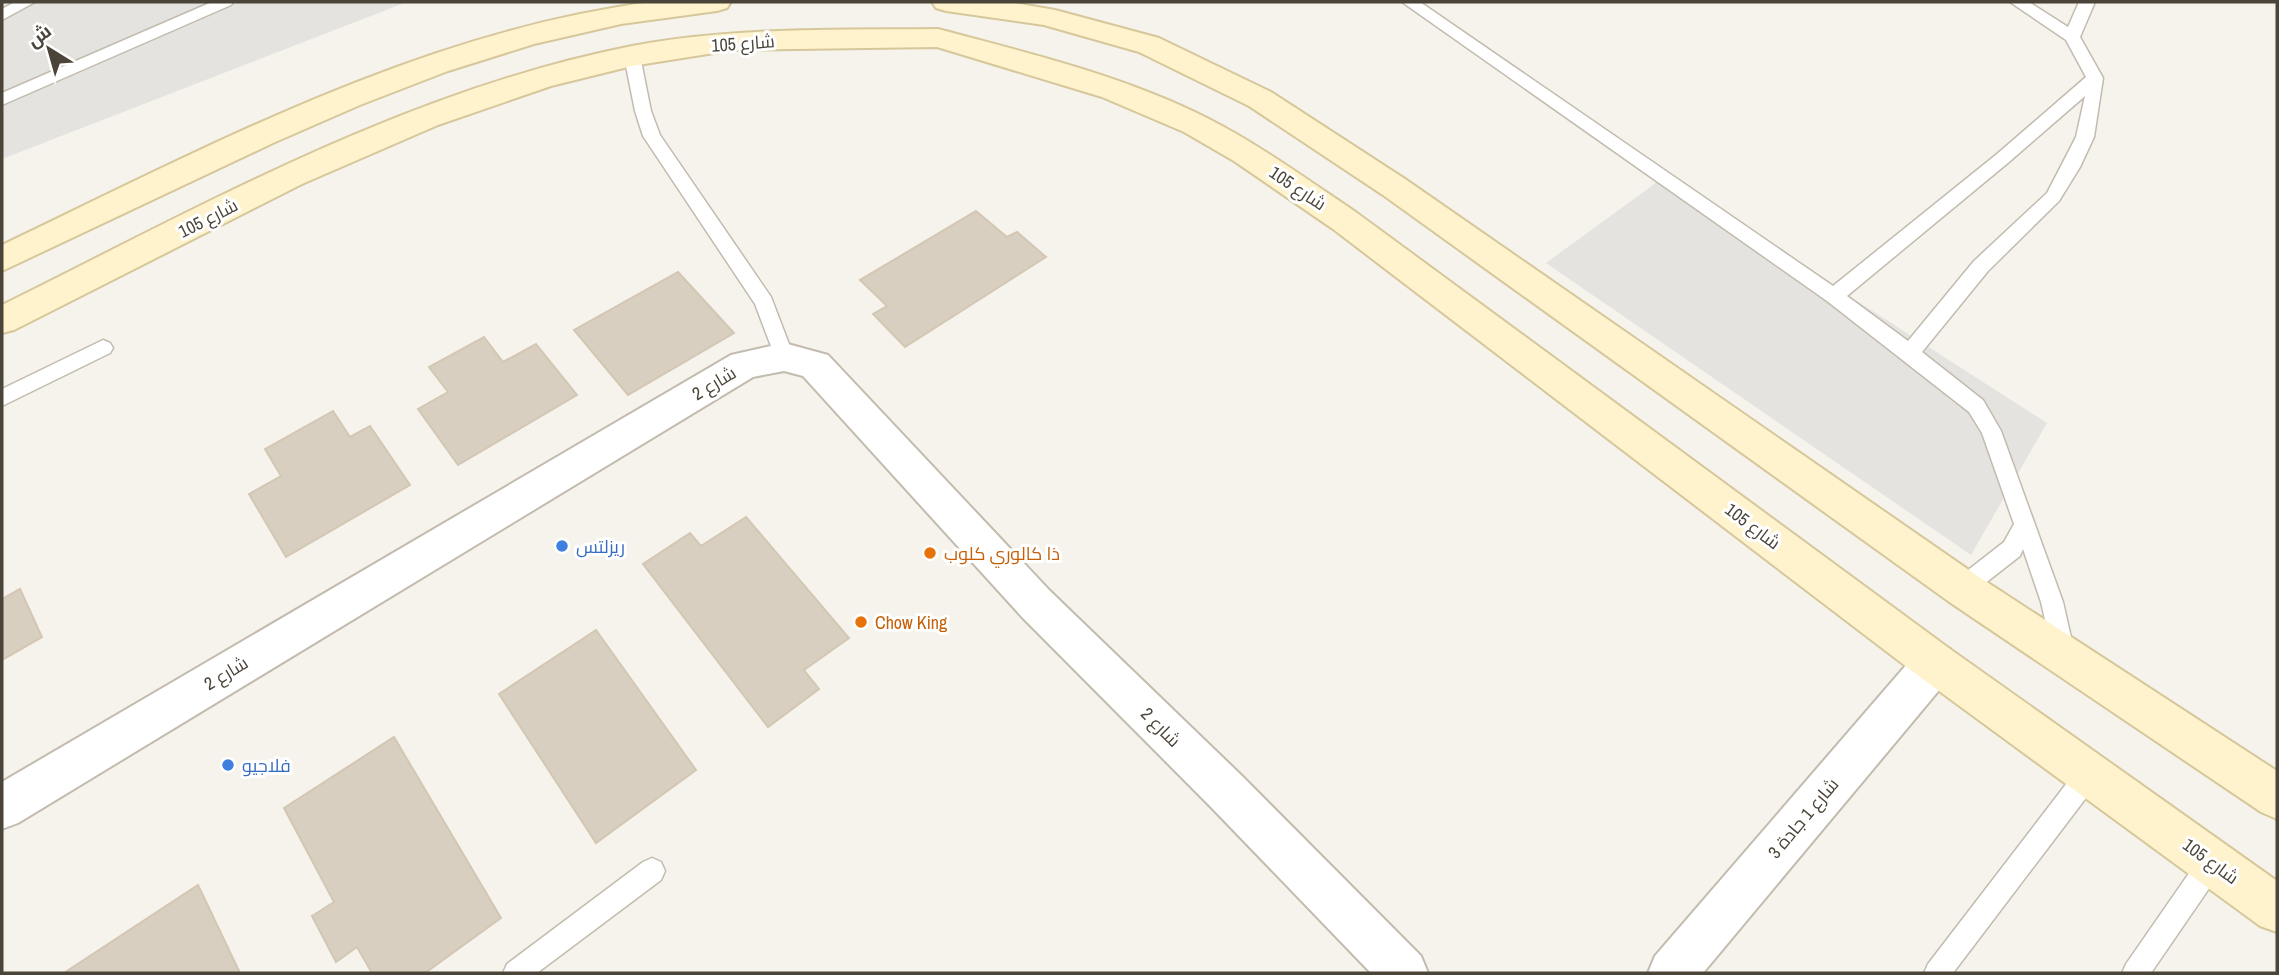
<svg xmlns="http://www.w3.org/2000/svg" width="2279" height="975" viewBox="0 0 2279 975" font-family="'Archivo Narrow',Cairo,sans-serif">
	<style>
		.parking { fill: #e5e3e0 }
		.building { fill: #d8cfc1; stroke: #d3c7b4; stroke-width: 2 }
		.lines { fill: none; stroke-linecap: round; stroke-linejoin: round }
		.lane-casing { stroke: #c2bbae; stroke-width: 3 }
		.street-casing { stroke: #c2bbae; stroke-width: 4 }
		.secondary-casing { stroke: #d6c79b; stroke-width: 4 }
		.lane { fill: #fff; fill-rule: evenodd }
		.street { fill: #fff; fill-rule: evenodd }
		.secondary { fill: #fff3cd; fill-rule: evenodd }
		.shop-dot { fill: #3f7fe0; stroke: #fff; stroke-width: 2.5 }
		.food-dot { fill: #e8710a; stroke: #fff; stroke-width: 2.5 }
		.labels { text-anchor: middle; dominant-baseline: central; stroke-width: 6; stroke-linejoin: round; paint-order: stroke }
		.street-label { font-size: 18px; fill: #4b4439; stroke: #fff }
		.shop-label { font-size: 18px; fill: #366cbe; stroke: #fff; text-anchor: start }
		.food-label { font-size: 18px; fill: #c56008; stroke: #fff; text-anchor: start }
	</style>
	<rect width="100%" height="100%" fill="#f6f3ec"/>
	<g class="parking">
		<polygon points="2,2 407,2 2,159"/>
		<polygon points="1664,177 2047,423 1971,555 1546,263"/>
	</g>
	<g class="building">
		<polygon points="976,211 1007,237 1017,232 1046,257 905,347 873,314 887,306 860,280"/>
		<polygon points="678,272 734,333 628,395 574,330"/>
		<polygon points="484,337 503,362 536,344 577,395 458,465 418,409 448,392 429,367"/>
		<polygon points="333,411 350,437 370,426 410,485 286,557 249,494 281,476 265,449"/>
		<polygon points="746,517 849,638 804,670 819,689 768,727 643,564 690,533 701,546"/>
		<polygon points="20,589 42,637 2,660 2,599"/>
		<polygon points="596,630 696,770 596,843 499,694"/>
		<polygon points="394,737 501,918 425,973 372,973 357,947 336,962 312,916 334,902 284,808"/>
		<polygon points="198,885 240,973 64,973"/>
	</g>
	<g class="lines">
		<g class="lane-casing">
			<g id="lane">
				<polygon points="15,2 35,2 2,20 2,9"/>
				<polygon points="212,2 233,2 231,5 2,105 2,93"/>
				<path d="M1402,2H1420L1833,286L1997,154L2086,77L2066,40L2010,2H2029L2068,27L2079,2H2095L2080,37L2103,78L2094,137L2080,167L2059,201L1988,271L1922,352L1983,400L2001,431L2063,602L2075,655L2072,662L2064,665L2056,662L2053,655L2041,602L2023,549L2020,556L1970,595L1962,598L1954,595L1951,588L1954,581L2004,542L2014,524L1982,433L1969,412L1827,301ZM2085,96L2076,137L2047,193L1974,261L1908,341L1847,296L2009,162Z"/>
				<polygon points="632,51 640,56 651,111 660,135 771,297 794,357 791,362 784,365 777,362 755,304 643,136 635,111 624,56"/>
				<polygon points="103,340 110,343 113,348 110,353 2,406 2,389"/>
				<polygon points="2089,762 2098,766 2101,774 2098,782 1953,973 1924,973 1928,964 2080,766"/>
				<polygon points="2212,849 2221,853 2225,862 2221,871 2151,973 2122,973 2126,964 2203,853"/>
				<polygon points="652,858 661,862 665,871 661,880 537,973 503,973 507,964 643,862"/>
			</g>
		</g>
		<g class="street-casing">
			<g id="street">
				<polygon points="784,343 828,355 1050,591 1242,776 1421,956 1428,973 1371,973 1210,806 1022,617 803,376 784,371 753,377 18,823 2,829 2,782 731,355"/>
				<polygon points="1935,644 1950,649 1956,663 1950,677 1703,973 1648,973 1655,956 1920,649"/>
			</g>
		</g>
		<g class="secondary-casing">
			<g id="secondary">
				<path d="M651,2H731L727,8L717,11L621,24L534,44L448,71L360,105L273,143L2,271V245C209,146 421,32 651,2Z"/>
				<polygon points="932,2 1009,2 1055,10 1159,38 1271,92 1405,179 1976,575 2277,771 2277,819 2261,812 1948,601 1383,195 1249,106 1139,52 1044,25 946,11 936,8"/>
				<path d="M938,29C1028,53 1124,76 1207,118C1260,145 1308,180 1357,213L1950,649L2277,881V932L2260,926L1920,677L1333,229L1234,161L1184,132L1102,97L937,47L733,50L632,66L551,86L438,125L302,184L14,330L2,333V305C204,205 408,90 632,46C733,27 836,30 938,29Z"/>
			</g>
		</g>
		<use href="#lane" class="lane"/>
		<use href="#street" class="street"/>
		<use href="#secondary" class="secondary"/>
	</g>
	<g class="shop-dot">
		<circle cx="562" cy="546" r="7"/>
		<circle cx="228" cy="765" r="7"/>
	</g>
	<g class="food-dot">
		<circle cx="930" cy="553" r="7"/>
		<circle cx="861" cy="622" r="7"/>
	</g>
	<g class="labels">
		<g class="street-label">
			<text transform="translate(743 43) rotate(-4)">شارع 105</text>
			<text transform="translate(1298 188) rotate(34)">شارع 105</text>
			<text transform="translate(208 218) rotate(-27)">شارع 105</text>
			<text transform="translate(714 383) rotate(-31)">شارع 2</text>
			<text transform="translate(1753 526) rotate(37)">شارع 105</text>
			<text transform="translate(226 673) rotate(-31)">شارع 2</text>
			<text transform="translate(1161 727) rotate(45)">شارع 2</text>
			<text transform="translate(1803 818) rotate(-50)">شارع 1 جادة 3</text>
			<text transform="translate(2211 861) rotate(36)">شارع 105</text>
		</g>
		<g class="shop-label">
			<text x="576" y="546">ريزلتس</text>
			<text x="242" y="765">فلاجيو</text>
		</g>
		<g class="food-label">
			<text x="944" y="553">ذا كالوري كلوب</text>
			<text x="875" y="622">Chow King</text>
		</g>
	</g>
	<rect width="2279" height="975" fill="none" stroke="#4b4439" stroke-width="7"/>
	<g transform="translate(49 49) rotate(323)" stroke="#ffffff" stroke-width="5" paint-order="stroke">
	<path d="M0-5L12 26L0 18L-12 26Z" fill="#4b4439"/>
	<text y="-10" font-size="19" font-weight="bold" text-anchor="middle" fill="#4b4439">ش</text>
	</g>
</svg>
